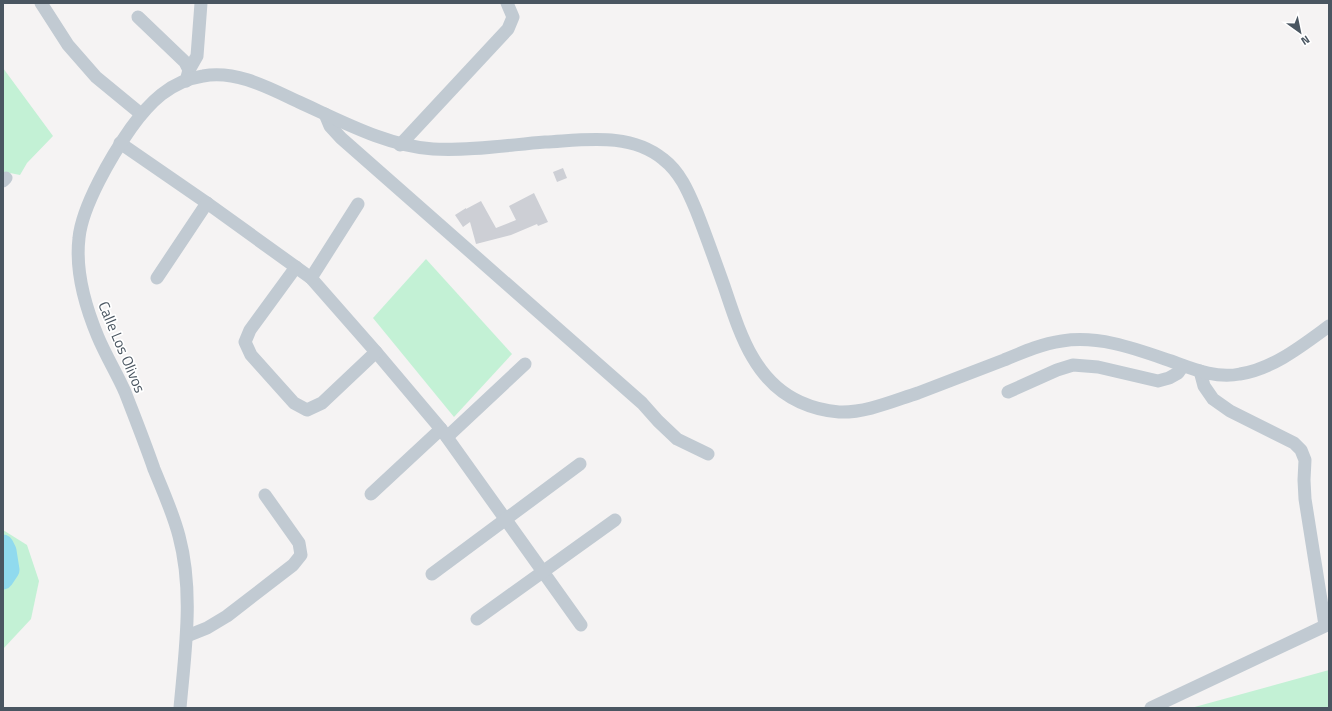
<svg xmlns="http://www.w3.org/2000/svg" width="1332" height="711" viewBox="0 0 1332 711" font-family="'Titillium Web',sans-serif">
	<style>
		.green { fill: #c3f1d5 }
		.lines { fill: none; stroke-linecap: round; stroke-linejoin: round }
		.river { stroke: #90daee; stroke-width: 21 }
		.building { fill: #cdcfd5 }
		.minor { stroke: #c1cad2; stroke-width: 13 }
		.labels { text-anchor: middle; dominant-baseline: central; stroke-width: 3.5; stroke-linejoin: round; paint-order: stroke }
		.street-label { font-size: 15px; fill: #4a5661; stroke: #fff }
	</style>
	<rect width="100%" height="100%" fill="#f5f3f3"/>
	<g class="green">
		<polygon points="3,68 53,136 27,163 20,175 5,172 3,174"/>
		<polygon points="426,259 512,354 454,417 373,318"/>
		<polygon points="3,530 27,545 39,581 31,619 3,649"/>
		<polygon points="1329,670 1329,708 1191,708"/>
	</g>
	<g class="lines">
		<polyline class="river" points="3,545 6,551 9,570 3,579"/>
	</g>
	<g class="building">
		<polygon points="563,168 567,178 557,182 553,172"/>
		<polygon points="534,193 548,222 538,226 537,224 511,235 476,244 470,222 463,227 455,215 466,208 466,209 481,201 496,228 516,220 509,206"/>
	</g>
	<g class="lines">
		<g class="minor">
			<polyline points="41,3 68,45 96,77 141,114"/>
			<polyline points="138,17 185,62 189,70 186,81"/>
			<polyline points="189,70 197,56 201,3"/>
			<polyline points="325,114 330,126 341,138 642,403 658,421 677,439 708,454"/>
			<polyline points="120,143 207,203 311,278 376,352 441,429 581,625"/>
			<polyline points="400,145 508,29 513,17 507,3"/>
			<polyline points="3,181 6,178"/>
			<polyline points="296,267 250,330 245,342 251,355 294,403 307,410 322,403 376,352"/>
			<polyline points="157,278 207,203"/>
			<polyline points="311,278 358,204"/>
			<polyline points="1200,371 1204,386 1213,399 1230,411 1294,443 1301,450 1305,460 1304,480 1305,499 1325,625"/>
			<polyline points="1008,392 1057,370 1073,365 1098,367 1158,381 1169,378 1178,373 1183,366"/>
			<polyline points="447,437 525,364"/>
			<polyline points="371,494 441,429"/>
			<polyline points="432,574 580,464"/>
			<polyline points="477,619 615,520"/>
			<polyline points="187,636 207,628 227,616 293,565 301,555 299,543 265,495"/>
			<path d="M180,708C185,651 194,592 179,536C173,513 163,491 154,469C145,443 135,418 125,392C117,374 106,356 98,337C85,306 75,272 79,238C82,206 112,155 131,128C149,103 170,81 203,76C237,70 269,88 299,102C341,121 387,146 433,149C470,151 508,145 545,142C585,140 630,132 663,159C680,172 688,191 696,210C706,235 715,261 724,286C739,330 753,381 800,402C811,407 826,411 839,412C866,413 893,401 918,393C947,382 975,371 1004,360C1023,352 1041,344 1062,341C1099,335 1136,349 1171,361C1193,369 1216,379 1240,374C1273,369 1303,345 1329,326"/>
			<polyline points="1151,708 1329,624"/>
		</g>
	</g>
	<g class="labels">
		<g class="street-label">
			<text transform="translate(122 347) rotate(67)">Calle Los Olivos</text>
		</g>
	</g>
	<rect width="1332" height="711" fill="none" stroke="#4a5661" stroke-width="8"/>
	<g transform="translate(1300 32) rotate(147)" stroke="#ffffff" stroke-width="3" paint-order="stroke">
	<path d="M0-3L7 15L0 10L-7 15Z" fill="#4a5661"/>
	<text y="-6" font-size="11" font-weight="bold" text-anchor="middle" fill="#4a5661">N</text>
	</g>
</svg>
